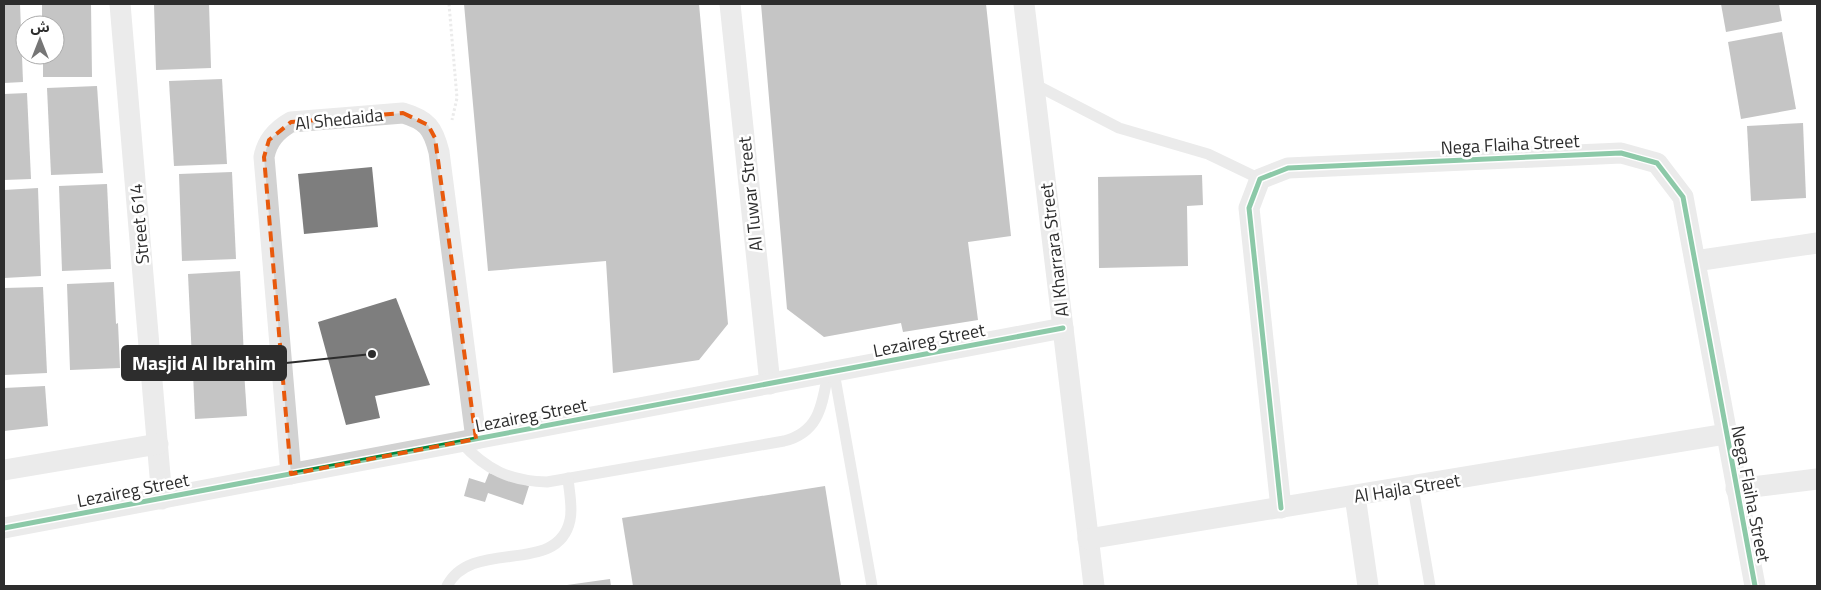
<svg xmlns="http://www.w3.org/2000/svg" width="1821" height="590" viewBox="0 0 1821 590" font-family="'Titillium Web','Noto Sans Arabic',sans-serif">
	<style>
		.building { fill: #7e7e7e }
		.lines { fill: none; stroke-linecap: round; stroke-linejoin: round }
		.path { stroke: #d2d2d2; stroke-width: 3; stroke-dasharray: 2.5 2.5; stroke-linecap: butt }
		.lane { stroke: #d2d2d2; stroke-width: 11 }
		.street { stroke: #d2d2d2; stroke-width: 21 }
		.cycleway-casing { stroke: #fff; stroke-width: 8 }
		.cycleway { stroke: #00873e; stroke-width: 5 }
		.marked { fill: none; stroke: #e8590c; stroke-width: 4; stroke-dasharray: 10 6; stroke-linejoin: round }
		.labels { text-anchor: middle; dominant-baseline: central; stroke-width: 5; stroke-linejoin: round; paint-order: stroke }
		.street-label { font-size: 18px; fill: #2d2d2d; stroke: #fff }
		.leader { fill: none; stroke: #2d2d2d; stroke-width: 2 }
		.callout-dot { fill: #2d2d2d; stroke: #fff; stroke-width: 2 }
		.callout { fill: #2d2d2d; stroke: #2d2d2d; stroke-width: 2 }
		.callout-label { font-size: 19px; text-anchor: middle; font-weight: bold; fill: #fff }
	</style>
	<rect width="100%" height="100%" fill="#fff"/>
	<g class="building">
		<polygon points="4,4 20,4 23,82 4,83"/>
		<polygon points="42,4 91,4 92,77 43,77 43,55 55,55 55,25 42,25"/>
		<polygon points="154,4 209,4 211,68 156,70"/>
		<polygon points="464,4 699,4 728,324 699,360 613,373 606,261 488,271"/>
		<polygon points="761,4 986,4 1011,236 968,242 978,320 903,332 901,323 824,337 787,309"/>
		<polygon points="1721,4 1779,4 1782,21 1726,32"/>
		<polygon points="1782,32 1796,109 1741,119 1728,42"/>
		<polygon points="222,79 227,164 174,166 169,81"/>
		<polygon points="97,86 103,173 51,175 47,88"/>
		<polygon points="27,93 31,179 4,180 4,94"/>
		<polygon points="1803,123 1806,198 1751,201 1747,126"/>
		<polygon points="372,167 378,227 304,234 298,174"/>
		<polygon points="232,172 236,259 182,261 179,174"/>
		<polygon points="1202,175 1203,205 1187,206 1188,266 1099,268 1098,177"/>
		<polygon points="107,184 111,269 62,271 59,186"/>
		<polygon points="38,188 41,276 4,278 4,190"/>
		<polygon points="240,271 244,358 192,360 188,274"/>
		<polygon points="114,282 116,324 118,323 120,368 70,370 67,284"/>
		<polygon points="43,287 47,373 4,375 4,288"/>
		<polygon points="396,298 430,385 375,396 380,418 346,425 318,322"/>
		<polygon points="244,371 247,416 195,419 193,373"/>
		<polygon points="45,386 48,426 4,431 4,388"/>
		<polygon points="489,473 529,486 523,505 488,493 485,502 464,496 469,478 485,483"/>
		<polygon points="825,486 841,586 633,586 622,518"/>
		<polygon points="610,579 611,586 568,586 567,585"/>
	</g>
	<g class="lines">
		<polyline class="path" points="449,4 457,98 452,120"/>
		<g class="lane">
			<polyline points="1034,84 1119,128 1208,154 1260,179"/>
			<polyline points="834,372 872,586"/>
			<path d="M461,442C486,470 510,481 547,482L784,441C820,432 822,404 828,373"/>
			<polyline points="1413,487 1430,586"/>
			<path d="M447,586C472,537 558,577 570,520C573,508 569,491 568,478"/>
		</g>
		<g class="street">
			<polyline points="120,4 162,499"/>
			<polyline points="730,4 770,384"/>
			<polyline points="1024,4 1094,586"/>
			<polyline points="1695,261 1817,243"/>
			<polyline points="4,470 158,444"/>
			<path d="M291,474L264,157C267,140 277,130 291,122L403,113C427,120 433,128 439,152L476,439"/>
			<polyline points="1736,489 1817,479"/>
			<polyline points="1355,496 1368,586"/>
			<polyline points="1281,508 1249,208 1260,179 1288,168 1621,153 1657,163 1683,197 1755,586"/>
			<polyline points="4,528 1063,328"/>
			<polyline points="1088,539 1726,434"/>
		</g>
		<g class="cycleway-casing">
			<g id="cycleway">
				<polyline points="1281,508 1249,208 1260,179 1288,168 1621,153 1657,163 1683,197 1755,586"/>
				<polyline points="4,528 1063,328"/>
			</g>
		</g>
		<use href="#cycleway" class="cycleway"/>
	</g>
	<path d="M0 0H1821V590H0ZM403,113L428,125L435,138L476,439L291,474L264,157L269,140L291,122Z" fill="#fff" fill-opacity=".55" fill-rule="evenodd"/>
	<path class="marked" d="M403,113L428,125L435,138L476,439L291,474L264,157L269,140L291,122Z"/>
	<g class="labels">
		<g class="street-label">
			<text transform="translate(339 119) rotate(-6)">Al Shedaida</text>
			<text transform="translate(1510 144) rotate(-3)">Nega Flaiha Street</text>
			<text transform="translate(750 194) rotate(-96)">Al Tuwar Street</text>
			<text transform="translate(139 224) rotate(-95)">Street 614</text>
			<text transform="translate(1054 250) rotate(-97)">Al Kharrara Street</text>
			<text transform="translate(929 340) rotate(-11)">Lezaireg Street</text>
			<text transform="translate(531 415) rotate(-11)">Lezaireg Street</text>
			<text transform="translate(1407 488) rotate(-9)">Al Hajla Street</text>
			<text transform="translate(133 490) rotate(-11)">Lezaireg Street</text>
			<text transform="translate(1751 494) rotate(79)">Nega Flaiha Street</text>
		</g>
	</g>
	<path class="leader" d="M372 354L286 363"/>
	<circle class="callout-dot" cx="372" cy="354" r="5"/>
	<rect class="callout" x="122" y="346" width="164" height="34" rx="5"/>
	<g class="callout-label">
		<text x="204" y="370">Masjid Al Ibrahim</text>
	</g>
	<rect width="1821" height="590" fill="none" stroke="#2d2d2d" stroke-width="10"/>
	<g transform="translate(40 40)"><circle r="24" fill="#ffffff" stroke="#ababab"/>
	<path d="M0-4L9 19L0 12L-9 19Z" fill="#767676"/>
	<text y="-8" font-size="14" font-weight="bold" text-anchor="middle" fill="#2d2d2d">ش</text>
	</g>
</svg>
